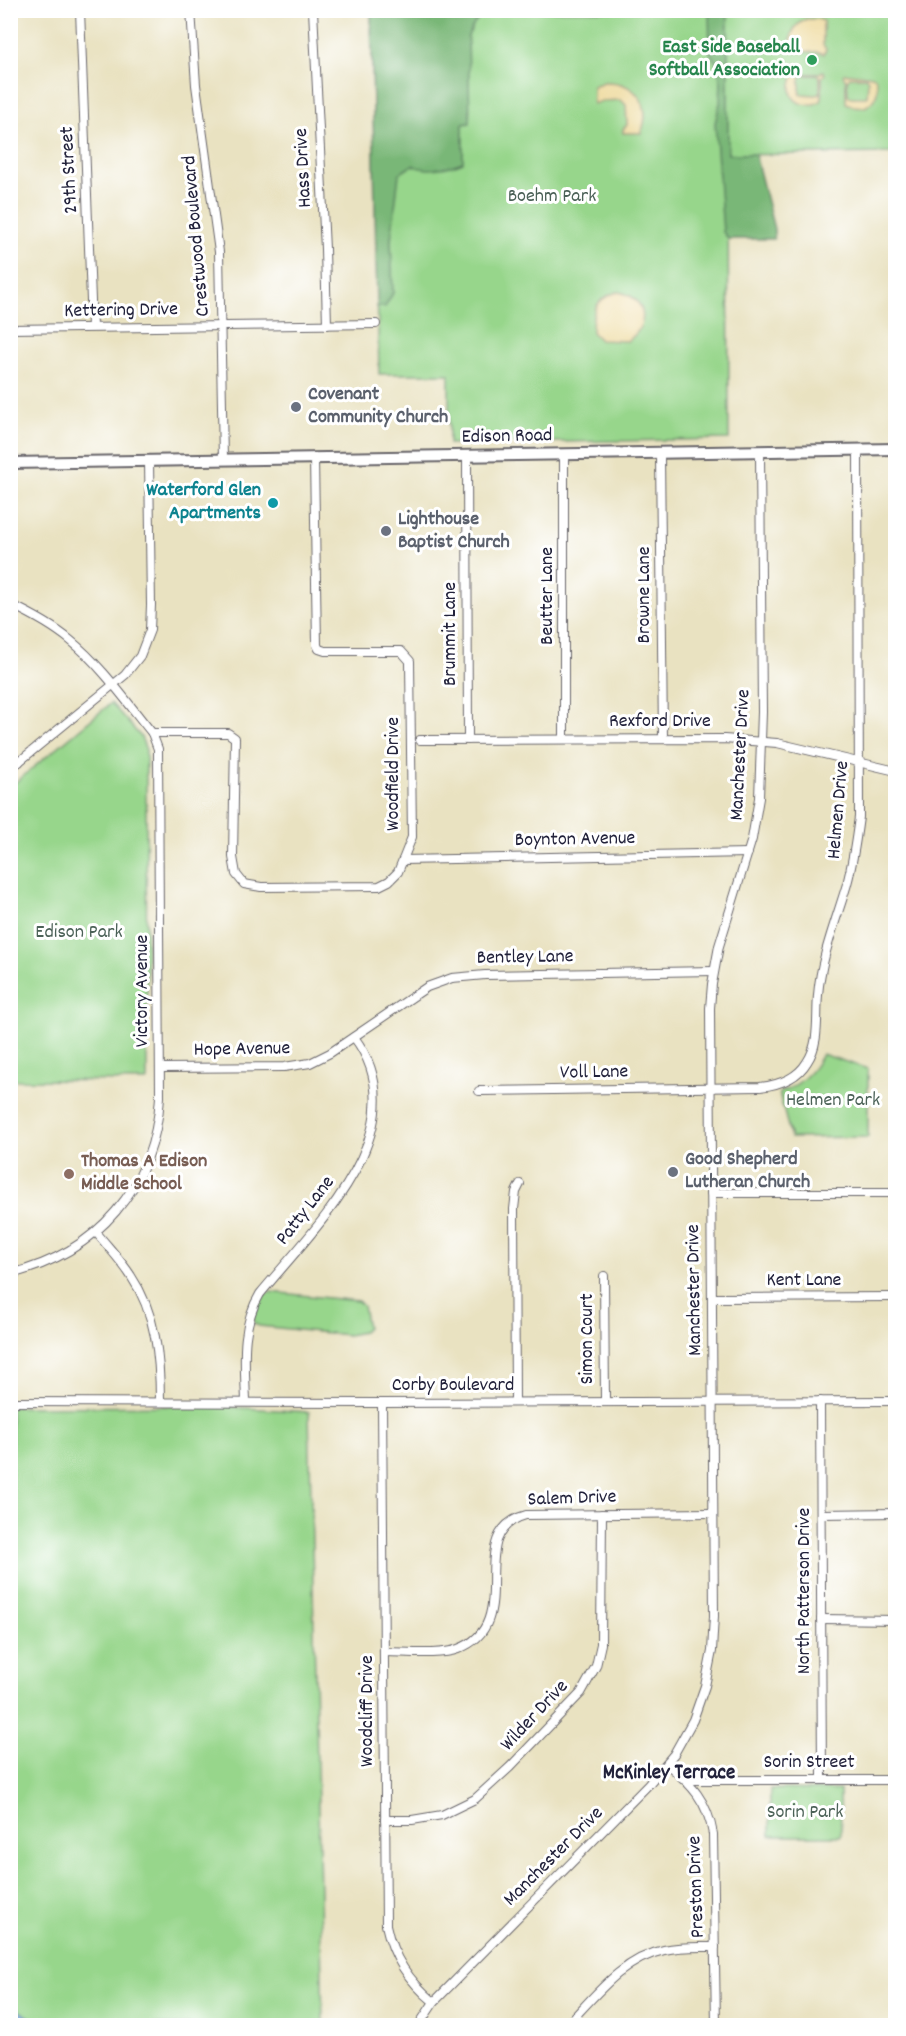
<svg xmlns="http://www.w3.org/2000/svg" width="906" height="2036" viewBox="0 0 906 2036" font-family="Dekko,sans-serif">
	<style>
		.green { fill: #97d68b; stroke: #5c7c63; stroke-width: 1.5 }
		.forest { fill: #79b777; stroke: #4e6c59; stroke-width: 1.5 }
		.sand { fill: #eeda9e; stroke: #887e6c; stroke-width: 1.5; fill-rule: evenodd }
		.water { fill: #7aafe8; stroke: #4e6892; stroke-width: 1.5 }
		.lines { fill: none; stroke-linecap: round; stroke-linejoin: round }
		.minor-casing { stroke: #68656a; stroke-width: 10 }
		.major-casing { stroke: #68656a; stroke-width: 14 }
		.minor { stroke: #fff; stroke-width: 8 }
		.major { stroke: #fff; stroke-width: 10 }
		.leisure-dot { fill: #2e9e5b; stroke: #fff; stroke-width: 2 }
		.worship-dot { fill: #6b7280; stroke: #fff; stroke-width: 2 }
		.culture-dot { fill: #0f9aa8; stroke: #fff; stroke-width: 2 }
		.education-dot { fill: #8d6e63; stroke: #fff; stroke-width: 2 }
		.labels { text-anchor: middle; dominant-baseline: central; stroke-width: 6; stroke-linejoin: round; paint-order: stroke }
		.leisure-label { font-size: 20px; font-weight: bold; fill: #27864d; stroke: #fff; text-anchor: end }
		.street-label { font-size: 20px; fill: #22223b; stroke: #fff }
		.park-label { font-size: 20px; fill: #4b6157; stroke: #fff }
		.worship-label { font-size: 20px; font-weight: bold; fill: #5b616d; stroke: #fff; text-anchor: start }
		.culture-label { font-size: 20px; font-weight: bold; fill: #0d838f; stroke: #fff; text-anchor: end }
		.education-label { font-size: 20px; font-weight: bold; fill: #785e54; stroke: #fff; text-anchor: start }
		.neighbourhood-label { font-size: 21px; font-weight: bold; fill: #22223b; stroke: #fff }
	</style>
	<rect width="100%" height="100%" fill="#fff"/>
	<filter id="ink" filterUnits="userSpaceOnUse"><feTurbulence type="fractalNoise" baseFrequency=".0167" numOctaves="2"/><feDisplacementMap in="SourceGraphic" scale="12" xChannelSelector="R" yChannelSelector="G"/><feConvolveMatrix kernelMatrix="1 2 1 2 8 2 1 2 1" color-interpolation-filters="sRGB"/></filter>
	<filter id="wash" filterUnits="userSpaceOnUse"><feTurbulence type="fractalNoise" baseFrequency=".008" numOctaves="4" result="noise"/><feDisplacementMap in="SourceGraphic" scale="24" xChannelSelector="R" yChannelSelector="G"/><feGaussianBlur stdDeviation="1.35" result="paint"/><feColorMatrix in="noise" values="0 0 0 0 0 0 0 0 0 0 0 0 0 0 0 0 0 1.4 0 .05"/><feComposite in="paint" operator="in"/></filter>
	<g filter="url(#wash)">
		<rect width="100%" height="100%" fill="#e9e2c1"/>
		<g class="green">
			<polygon points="371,11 895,11 895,153 728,155 729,439 449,444 449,374 379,374"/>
			<polygon points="111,703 141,737 146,750 147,1081 11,1080 11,786"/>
			<path d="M822,1054L868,1069V1137L791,1138L779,1093C798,1086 813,1073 822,1054Z"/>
			<polygon points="271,1292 358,1301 363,1306 367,1328 363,1332 348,1335 259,1326 254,1323 253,1316 265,1294"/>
			<polygon points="213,1406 309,1412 323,2025 11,2025 11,1407"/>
			<polygon points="770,1789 840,1790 841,1836 770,1836"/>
		</g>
		<g class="forest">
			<path d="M371,11H486L474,24L468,36L470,123L463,124V162C451,167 424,173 413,165L399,174L391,240L393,293L385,307H377Z"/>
			<polygon points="709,11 728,11 728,154 755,154 774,229 774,239 728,239 723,232 715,123 720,103 721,82 716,63 710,52"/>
		</g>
		<g class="sand">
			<path d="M806,19H818L823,21V45L826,49L824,54L819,52L794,51L792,49C789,35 793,26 806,19Z"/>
			<path d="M823,71L825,74L822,77V99L820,102C798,111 783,95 795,74H818ZM802,75H818L820,77V94L816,95L800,94V79Z"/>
			<path d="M845,73C854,76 865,73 875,77C880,90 877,100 865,107L853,106L846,103V80L843,75ZM850,77H866L868,81L867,97H852L848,96L847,80Z"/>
			<path d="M604,82C635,81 653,104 641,133H623V129L627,125L626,105L621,100L602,101L593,104V86Z"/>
			<path d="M617,292C646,295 652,326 627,341L600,340L592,332C592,311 595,299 617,292Z"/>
		</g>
		<polygon class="water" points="11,1999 16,2009 31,2018 32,2025 11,2025"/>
	</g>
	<g filter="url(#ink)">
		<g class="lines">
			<g class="minor-casing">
				<g id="minor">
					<polyline points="80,10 92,327"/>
					<polyline points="191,10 196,85 219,252 223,459"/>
					<polyline points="313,10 325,249 327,325"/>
					<polyline points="10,329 376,324"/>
					<polyline points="660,453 663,738"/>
					<polyline points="564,454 564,738"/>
					<polyline points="467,455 468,740"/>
					<path d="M10,604C31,614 52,625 70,640C101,665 126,701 152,733L158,749L160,1097C155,1187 97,1253 10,1274"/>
					<polyline points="152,733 228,733 235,738 233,857 236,874 244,884 261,887 379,886 389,881 398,872 412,837 410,661 401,651 325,651 319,649 317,645 314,458"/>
					<polyline points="420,740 724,739 777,743 896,771"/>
					<polyline points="10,752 19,762"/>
					<polyline points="10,769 125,675 140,656 150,630 151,605 149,460"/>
					<polyline points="403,860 748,853"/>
					<polyline points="160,1068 284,1067 310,1063 330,1053 427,987 452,978 485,975 714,971"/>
					<path d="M479,1091L760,1087C778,1085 797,1079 807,1062C820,1043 816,1018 818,995C821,957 836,921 847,884C853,862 856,840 859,817L858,450"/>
					<polyline points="711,1193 896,1193"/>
					<path d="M96,1232C108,1247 121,1260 131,1276C156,1313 160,1358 160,1401"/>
					<polyline points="604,1276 605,1402"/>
					<polyline points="712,1298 896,1297"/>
					<polyline points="820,1401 822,1780"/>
					<polyline points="10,1402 382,1403 896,1401"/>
					<path d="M246,1402C245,1365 240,1327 260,1294C314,1228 422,1128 354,1037"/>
					<polyline points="515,1402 514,1209 516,1192 520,1184"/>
					<path d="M382,1403L386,1925C393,1958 409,1981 434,2002"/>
					<polyline points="821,1514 896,1513"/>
					<polyline points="821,1619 896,1620"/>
					<path d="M385,1652C405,1652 439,1656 458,1649C527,1623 460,1533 526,1515L713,1513"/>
					<path d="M667,1764C692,1785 707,1800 713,1834L716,2026"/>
					<polyline points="686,1780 896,1780"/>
					<polyline points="385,1820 412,1820 442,1815 475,1799 510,1767 581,1693 596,1666 601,1644 602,1514"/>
					<polyline points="418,2026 434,2002 648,1785 674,1754 693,1720 705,1686 712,1651 714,1616 710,1008 712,984 719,946 752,839 759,798 762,712 760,451"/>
					<path d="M566,2026C595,1996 622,1959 664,1950C681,1946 698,1947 715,1947"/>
				</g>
			</g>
			<g class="major-casing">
				<polyline id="major" points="10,463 896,449"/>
			</g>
			<use href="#minor" class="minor"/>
			<use href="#major" class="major"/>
		</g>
	</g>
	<circle class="leisure-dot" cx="812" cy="60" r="6"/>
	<g class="worship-dot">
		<circle cx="296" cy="407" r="6"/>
		<circle cx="386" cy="531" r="6"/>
		<circle cx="673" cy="1172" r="6"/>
	</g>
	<circle class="culture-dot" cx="273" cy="503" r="6"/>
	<circle class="education-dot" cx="69" cy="1174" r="6"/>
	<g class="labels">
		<g class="leisure-label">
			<text x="800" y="48">East Side Baseball<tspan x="800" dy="23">Softball Association</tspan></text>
		</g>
		<g class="street-label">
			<text transform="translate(304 168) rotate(-93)">Hass Drive</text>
			<text transform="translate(70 170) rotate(-93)">29th Street</text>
			<text transform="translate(197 236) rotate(-95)">Crestwood Boulevard</text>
			<text transform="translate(121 311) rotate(-1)">Kettering Drive</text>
			<text transform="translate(507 437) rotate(-1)">Edison Road</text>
			<text transform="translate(645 595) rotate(-90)">Browne Lane</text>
			<text transform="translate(548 596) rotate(-90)">Beutter Lane</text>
			<text transform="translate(451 634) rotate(-90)">Brummit Lane</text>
			<text x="660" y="722">Rexford Drive</text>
			<text transform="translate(741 755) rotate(-87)">Manchester Drive</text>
			<text transform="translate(394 774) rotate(-90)">Woodfield Drive</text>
			<text transform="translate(839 810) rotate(-85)">Helmen Drive</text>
			<text transform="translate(575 840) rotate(-1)">Boynton Avenue</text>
			<text transform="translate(525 958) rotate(-1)">Bentley Lane</text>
			<text transform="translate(143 991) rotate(-90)">Victory Avenue</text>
			<text transform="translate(242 1050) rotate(-1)">Hope Avenue</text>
			<text transform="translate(594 1073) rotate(-1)">Voll Lane</text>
			<text transform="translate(306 1211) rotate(-52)">Patty Lane</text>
			<text x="804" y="1281">Kent Lane</text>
			<text transform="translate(695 1290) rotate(-91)">Manchester Drive</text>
			<text transform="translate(588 1339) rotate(-90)">Simon Court</text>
			<text x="453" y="1386">Corby Boulevard</text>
			<text transform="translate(572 1499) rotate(-2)">Salem Drive</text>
			<text transform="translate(805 1591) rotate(-90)">North Patterson Drive</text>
			<text transform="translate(368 1711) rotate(-90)">Woodcliff Drive</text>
			<text transform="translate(535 1716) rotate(-47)">Wilder Drive</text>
			<text x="809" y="1763">Sorin Street</text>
			<text transform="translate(554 1857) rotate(-45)">Manchester Drive</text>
			<text transform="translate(697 1887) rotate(-92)">Preston Drive</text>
		</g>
		<g class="park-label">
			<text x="552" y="197">Boehm Park</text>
			<text x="79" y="933">Edison Park</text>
			<text x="833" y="1101">Helmen Park</text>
			<text x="805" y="1813">Sorin Park</text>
		</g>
		<g class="worship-label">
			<text x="308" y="395">Covenant<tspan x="308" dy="23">Community Church</tspan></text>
			<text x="398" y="520">Lighthouse<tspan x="398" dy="23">Baptist Church</tspan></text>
			<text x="685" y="1160">Good Shepherd<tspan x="685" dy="23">Lutheran Church</tspan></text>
		</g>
		<g class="culture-label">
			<text x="261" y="491">Waterford Glen<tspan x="261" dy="23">Apartments</tspan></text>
		</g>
		<g class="education-label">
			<text x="81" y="1162">Thomas A Edison<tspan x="81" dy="23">Middle School</tspan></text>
		</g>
		<g class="neighbourhood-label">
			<text x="669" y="1774">McKinley Terrace</text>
		</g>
	</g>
	<rect width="906" height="2036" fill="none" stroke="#fff" stroke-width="36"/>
</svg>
